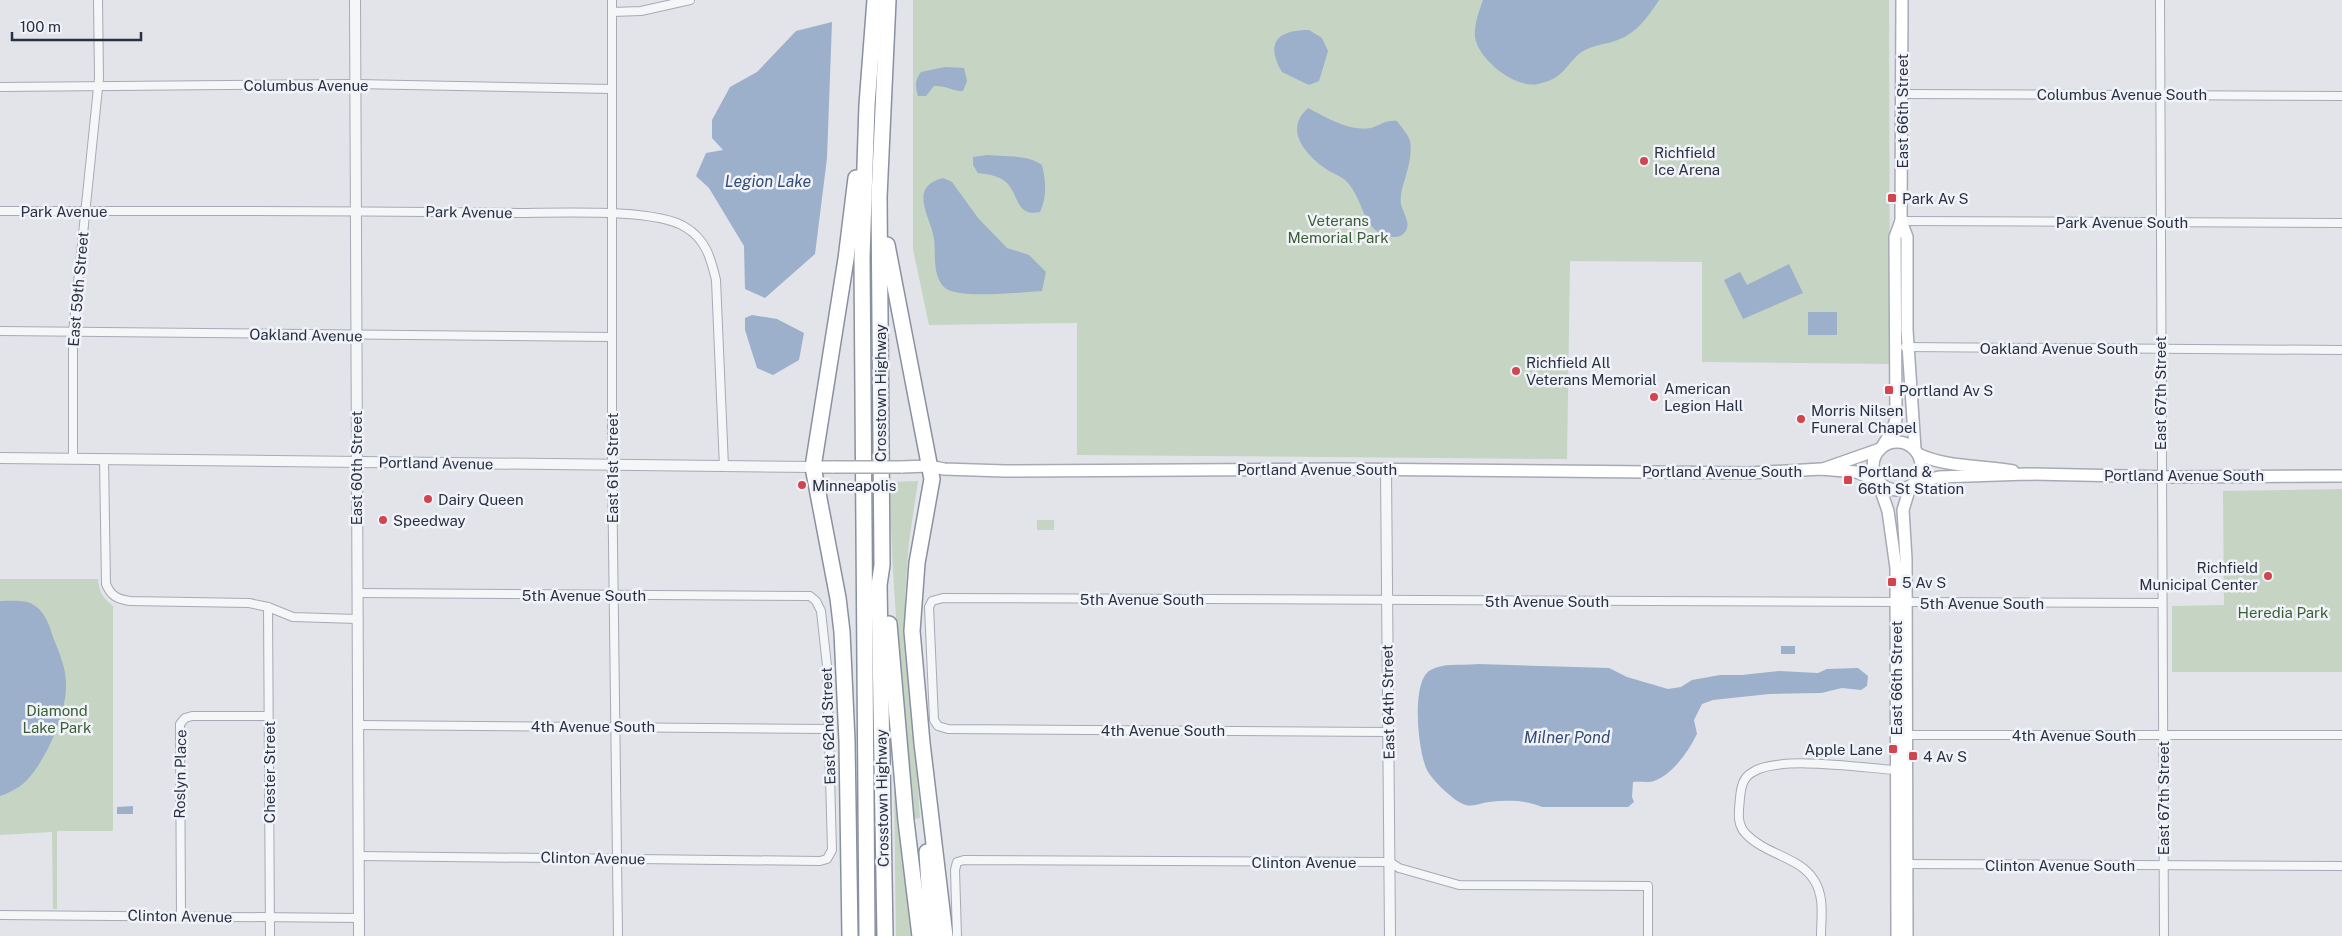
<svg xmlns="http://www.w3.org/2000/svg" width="2342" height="936" viewBox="0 0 2342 936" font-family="'Public Sans',sans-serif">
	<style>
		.green { fill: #c5d4c3 }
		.water { fill: #9cafcb }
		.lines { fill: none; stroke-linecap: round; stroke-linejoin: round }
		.minor-casing { stroke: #a7aab5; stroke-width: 10 }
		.tertiary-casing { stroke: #a7aab5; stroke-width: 12 }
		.secondary-casing { stroke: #a7aab5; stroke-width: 14 }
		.motorway-casing { stroke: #8990a1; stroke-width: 18 }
		.minor { stroke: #f4f6f8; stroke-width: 8 }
		.tertiary { stroke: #f4f6f8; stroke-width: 10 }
		.secondary { stroke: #fff; stroke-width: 11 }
		.motorway { stroke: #fff; stroke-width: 15 }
		.secondary-bridge-casing { stroke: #a7aab5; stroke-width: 14; stroke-linecap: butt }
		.secondary-bridge { stroke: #fff; stroke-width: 11 }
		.poi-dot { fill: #d1454e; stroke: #f1f3f8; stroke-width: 2 }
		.labels { text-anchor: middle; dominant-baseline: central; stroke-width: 5; stroke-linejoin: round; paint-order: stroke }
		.street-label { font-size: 15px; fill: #293043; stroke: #f1f3f8 }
		.poi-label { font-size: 15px; fill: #293043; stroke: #f1f3f8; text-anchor: start }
		.park-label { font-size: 15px; fill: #3a5f36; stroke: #f1f3f8 }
		.water-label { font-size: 16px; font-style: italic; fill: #324b77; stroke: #f1f3f8 }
	</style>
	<rect width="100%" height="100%" fill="#e2e4ea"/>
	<g class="green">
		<polygon points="913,0 1889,0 1890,364 1702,362 1702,262 1570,261 1567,459 1077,455 1077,323 929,325 913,249"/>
		<path d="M918,481L909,542L905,596L920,818L914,819C904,706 891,594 890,482Z"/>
		<polygon points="2342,489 2342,672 2172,672 2172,606 2224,605 2223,491"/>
		<rect x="1037" y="520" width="17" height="10"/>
		<path d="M0,579H98C99,592 103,598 113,606V831H57V909H53L52,832L0,835Z"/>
		<polygon points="894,792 898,792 916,936 896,936"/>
	</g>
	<g class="water">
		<path d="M1483,0H1659C1645,21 1634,37 1608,43C1599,45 1588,47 1580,53C1563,68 1564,78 1538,84C1515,89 1478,59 1475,37C1474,25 1479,11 1483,0Z"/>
		<polygon points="832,22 827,158 815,254 765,298 745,289 744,246 709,188 696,176 706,153 723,150 712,138 712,120 730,87 757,72 796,31"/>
		<path d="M1309,30L1322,38L1328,51L1319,81L1309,85L1282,72C1265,43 1277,30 1309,30Z"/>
		<path d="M945,67L964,68L967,81L963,91C952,91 945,85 934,86L926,96H918C915,86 915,80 921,72Z"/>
		<path d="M1308,108C1325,117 1350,132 1371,128C1382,125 1384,120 1397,121C1401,127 1408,134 1410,141C1413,156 1406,175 1402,189C1401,194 1400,200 1401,204C1403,214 1414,226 1402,235C1397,238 1392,237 1387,236C1362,229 1364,201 1348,183C1342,176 1333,174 1326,169C1306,155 1283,130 1308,108Z"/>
		<path d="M987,155C1005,157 1027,154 1042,165C1046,181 1047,197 1040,212C1017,217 1019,197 1008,184C1001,176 988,174 978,173L973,165V157Z"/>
		<path d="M943,178L952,182L978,218L1007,248L1029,255L1046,272L1042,291C1023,292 956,300 944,287C932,275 936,254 934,239C931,217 907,187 943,178Z"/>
		<polygon points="1789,264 1803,293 1743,319 1724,280 1740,272 1747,285"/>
		<rect x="1808" y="312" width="29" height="23"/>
		<polygon points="752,315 777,319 804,333 799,360 773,375 757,368 745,330 745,318"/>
		<path d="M0,601C9,601 22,600 30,603C44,609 49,624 53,637C59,652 66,668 66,684C67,713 46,761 26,781C19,788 9,793 0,796Z"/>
		<rect x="1781" y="646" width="14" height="8"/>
		<path d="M1478,664L1609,668L1627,677L1668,689L1681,687L1692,680L1720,675H1742L1779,671L1818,673L1827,669L1858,668L1868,676L1867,686L1861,690L1842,688L1821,693L1769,694L1713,700L1702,704L1694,720L1697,734C1688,752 1673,774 1654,781C1648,783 1640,781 1633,782L1632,797L1634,802L1628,807H1542C1526,800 1507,800 1489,802C1480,803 1473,808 1463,804C1453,800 1432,780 1427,770C1418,752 1411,684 1429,671C1443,662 1462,666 1478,664Z"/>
		<polygon points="133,806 133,814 117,814 117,807"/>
	</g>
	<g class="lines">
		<g class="minor-casing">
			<g id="minor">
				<polyline points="612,0 612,465 618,936"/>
				<polyline points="2160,0 2164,936"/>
				<polyline points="612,12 641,11 690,0"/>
				<polyline points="0,87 355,84 611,89"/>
				<polyline points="1902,94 2342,96"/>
				<path d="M0,211C172,211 345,210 517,213C556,213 655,208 685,227C706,239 711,259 716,280L724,467"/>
				<polyline points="1901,221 2342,223"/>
				<polyline points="0,331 612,337"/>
				<polyline points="1905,347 2342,350"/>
				<polyline points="73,459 73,332 99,78 98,0"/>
				<path d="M104,459L106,584C111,596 117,599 130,601L249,603L268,607L293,617L357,619"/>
				<polyline points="357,593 810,596 816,601 821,611 827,666 832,850 827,859 820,861 359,856"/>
				<polyline points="268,607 270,936"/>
				<polyline points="358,725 828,729"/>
				<polyline points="1388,732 948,729 938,726 934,720 929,607 932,601 943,598 2162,603"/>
				<polyline points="1903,735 2342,735"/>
				<polyline points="1904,864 2342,866"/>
				<polyline points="0,915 359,918"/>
				<polyline points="181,916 180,724 185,718 192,716 268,716"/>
				<polyline points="957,936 955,870 957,862 964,860 1390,862 1399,868 1459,885 1648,886 1648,936"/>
				<path d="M1821,936C1821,918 1825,897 1814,880C1800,857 1766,855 1746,834C1736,824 1739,810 1740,798C1741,787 1743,777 1753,772C1779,755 1864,768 1896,770"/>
			</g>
		</g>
		<g class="tertiary-casing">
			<g id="tertiary">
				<polyline points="355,0 359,936"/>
				<polyline points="0,458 813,467"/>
				<polyline points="1386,469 1390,936"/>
			</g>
		</g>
		<g class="secondary-casing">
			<g id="secondary">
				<polyline points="1902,0 1901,221 1907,237 1907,330 1915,449"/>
				<circle cx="1897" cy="466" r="24"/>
				<polyline points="1882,447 1892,431 1896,419 1895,237 1901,221"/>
				<path d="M1918,454C1948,468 1981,465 2013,471"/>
				<polyline points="813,467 834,467"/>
				<polyline points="901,467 929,466 944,469 1005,471 1341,469 1749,473 1821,469 1856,472 1877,480"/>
				<polyline points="1823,469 1880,449"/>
				<polyline points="1878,482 1888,511 1896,568 1897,936"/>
				<polyline points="1915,483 1939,477 2027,474 2172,477 2342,476"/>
				<polyline points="1907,936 1906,559 1903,510 1910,487"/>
			</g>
		</g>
		<g class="motorway-casing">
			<g id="motorway">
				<polyline points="887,245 932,479 917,563 912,631 922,743 945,936"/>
				<polyline points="889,624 906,821 920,936"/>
				<polyline points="927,852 932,936"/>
				<polyline points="850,936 847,741 842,632 838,598 813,467 846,259 856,178"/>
				<polyline points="867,936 862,258 867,105 875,0"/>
				<polyline points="885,936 879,585 882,565 879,197 888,0"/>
			</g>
		</g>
		<use href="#minor" class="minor"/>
		<use href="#tertiary" class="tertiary"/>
		<use href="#secondary" class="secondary"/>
		<use href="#motorway" class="motorway"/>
		<g class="secondary-bridge-casing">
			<polyline id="secondary-bridge" points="834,467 901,467"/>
		</g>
		<use href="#secondary-bridge" class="secondary-bridge"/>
	</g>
	<g class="poi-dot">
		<circle cx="1644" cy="161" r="5"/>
		<rect x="1887" y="193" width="10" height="10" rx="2.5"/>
		<circle cx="1516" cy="371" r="5"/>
		<rect x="1884" y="385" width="10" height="10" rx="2.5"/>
		<circle cx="1654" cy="397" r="5"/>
		<circle cx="1801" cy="419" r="5"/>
		<rect x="1843" y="475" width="10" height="10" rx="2.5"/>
		<circle cx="802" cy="485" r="5"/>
		<circle cx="428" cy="499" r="5"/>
		<circle cx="383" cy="520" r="5"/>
		<circle cx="2268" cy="576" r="5"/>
		<rect x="1887" y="577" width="10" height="10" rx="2.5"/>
		<rect x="1888" y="744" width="10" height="10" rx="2.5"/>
		<rect x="1908" y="751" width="10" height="10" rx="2.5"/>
	</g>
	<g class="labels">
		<g class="street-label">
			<text x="306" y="85">Columbus Avenue</text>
			<text x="2122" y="94">Columbus Avenue South</text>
			<text transform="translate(1902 111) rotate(-90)">East 66th Street</text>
			<text x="64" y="211">Park Avenue</text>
			<text transform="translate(469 212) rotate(1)">Park Avenue</text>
			<text x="2122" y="222">Park Avenue South</text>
			<text transform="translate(78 289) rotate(-85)">East 59th Street</text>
			<text transform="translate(306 335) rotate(1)">Oakland Avenue</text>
			<text x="2059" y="348">Oakland Avenue South</text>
			<text transform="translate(880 393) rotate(-90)">Crosstown Highway</text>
			<text transform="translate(2160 393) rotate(-90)">East 67th Street</text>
			<text transform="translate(436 463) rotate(1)">Portland Avenue</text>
			<text transform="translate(356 468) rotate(-90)">East 60th Street</text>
			<text transform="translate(612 468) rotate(-90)">East 61st Street</text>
			<text x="1317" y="469">Portland Avenue South</text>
			<text x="1722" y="471">Portland Avenue South</text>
			<text x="2184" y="475">Portland Avenue South</text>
			<text x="584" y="595">5th Avenue South</text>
			<text x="1142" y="599">5th Avenue South</text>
			<text x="1547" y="601">5th Avenue South</text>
			<text x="1982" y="603">5th Avenue South</text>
			<text transform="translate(1896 678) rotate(-90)">East 66th Street</text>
			<text transform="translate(1388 702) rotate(-91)">East 64th Street</text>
			<text x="593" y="726">4th Avenue South</text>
			<text transform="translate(828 726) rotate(-92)">East 62nd Street</text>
			<text x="1163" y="730">4th Avenue South</text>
			<text x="2074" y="735">4th Avenue South</text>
			<text transform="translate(269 772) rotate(-90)">Chester Street</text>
			<text transform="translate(180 774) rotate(-89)">Roslyn Place</text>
			<text transform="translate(882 798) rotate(-91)">Crosstown Highway</text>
			<text transform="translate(2163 798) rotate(-90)">East 67th Street</text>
			<text transform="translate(593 858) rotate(1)">Clinton Avenue</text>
			<text x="1304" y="862">Clinton Avenue</text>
			<text x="2060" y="865">Clinton Avenue South</text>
			<text transform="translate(180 916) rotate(1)">Clinton Avenue</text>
		</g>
		<g class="poi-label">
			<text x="1654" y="152">Richfield<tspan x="1654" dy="17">Ice Arena</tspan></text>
			<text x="1902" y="198">Park Av S</text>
			<text x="1526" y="362">Richfield All<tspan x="1526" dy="17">Veterans Memorial</tspan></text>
			<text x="1664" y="388">American<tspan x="1664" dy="17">Legion Hall</tspan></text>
			<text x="1899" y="390">Portland Av S</text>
			<text x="1811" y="410">Morris Nilsen<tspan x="1811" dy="17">Funeral Chapel</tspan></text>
			<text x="1858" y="471">Portland &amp;<tspan x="1858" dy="17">66th St Station</tspan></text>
			<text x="812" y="485">Minneapolis</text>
			<text x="438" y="499">Dairy Queen</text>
			<text x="393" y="520">Speedway</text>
			<text x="2258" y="567" text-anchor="end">Richfield<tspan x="2258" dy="17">Municipal Center</tspan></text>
			<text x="1902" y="582">5 Av S</text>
			<text x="1883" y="749" text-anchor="end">Apple Lane</text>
			<text x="1923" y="756">4 Av S</text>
		</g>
		<g class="park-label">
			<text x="1338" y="220">Veterans<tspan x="1338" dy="17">Memorial Park</tspan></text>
			<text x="2283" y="612">Heredia Park</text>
			<text x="57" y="710">Diamond<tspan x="57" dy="17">Lake Park</tspan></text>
		</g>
		<g class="water-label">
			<text x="768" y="181">Legion Lake</text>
			<text x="1567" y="737">Milner Pond</text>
		</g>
	</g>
	<path d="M12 32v8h129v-8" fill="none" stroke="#293043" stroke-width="2.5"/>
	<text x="20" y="32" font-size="15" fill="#293043" stroke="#f1f3f8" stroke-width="4" paint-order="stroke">100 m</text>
</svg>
